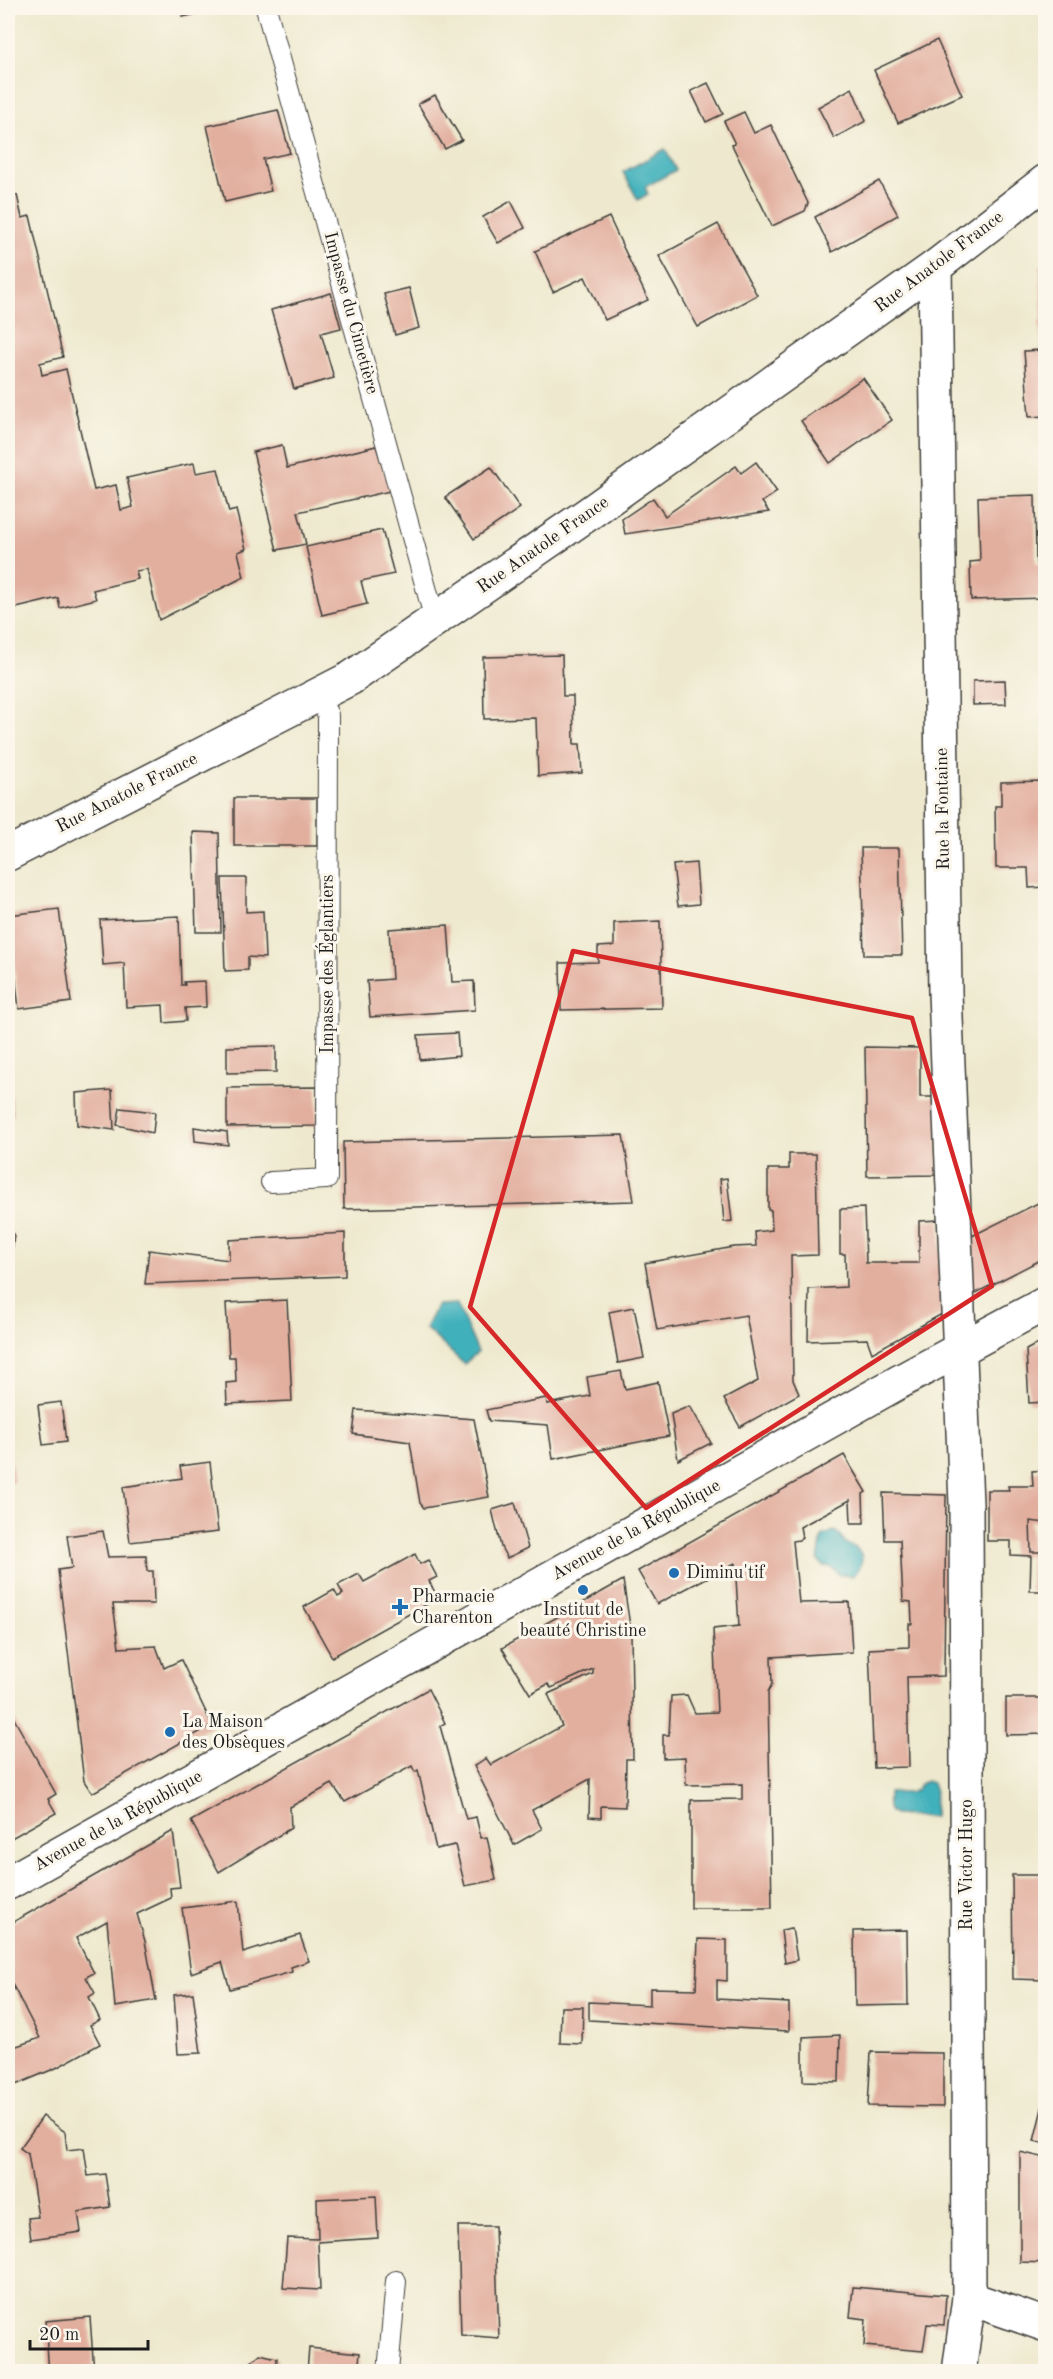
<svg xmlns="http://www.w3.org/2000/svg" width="1053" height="2379" viewBox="0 0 1053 2379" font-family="'Old Standard TT',serif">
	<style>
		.water { fill: #40b0bb; stroke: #2e666c; stroke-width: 1.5 }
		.building { fill: #e2af9f }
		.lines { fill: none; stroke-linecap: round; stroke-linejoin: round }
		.service-casing { stroke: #3c3b37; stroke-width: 22 }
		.minor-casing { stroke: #3c3b37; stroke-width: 36 }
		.secondary-casing { stroke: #3c3b37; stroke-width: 36 }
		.service { stroke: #fff; stroke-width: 20 }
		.minor { stroke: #fff; stroke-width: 33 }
		.secondary { stroke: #fff; stroke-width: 33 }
		.marked { fill: none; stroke: #d62828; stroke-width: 4.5; stroke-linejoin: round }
		.poi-dot { fill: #1f6fb2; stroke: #fbf7ec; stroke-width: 2 }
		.labels { text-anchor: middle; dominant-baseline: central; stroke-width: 6; stroke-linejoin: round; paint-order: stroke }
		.street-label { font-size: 18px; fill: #1c1c1c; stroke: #fbf7ec }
		.poi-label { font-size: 18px; fill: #1c1c1c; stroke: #fbf7ec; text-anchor: start }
	</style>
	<rect width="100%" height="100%" fill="#fbf7ec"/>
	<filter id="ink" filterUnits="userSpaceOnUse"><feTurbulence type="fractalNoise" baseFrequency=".0167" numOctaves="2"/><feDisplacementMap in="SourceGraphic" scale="12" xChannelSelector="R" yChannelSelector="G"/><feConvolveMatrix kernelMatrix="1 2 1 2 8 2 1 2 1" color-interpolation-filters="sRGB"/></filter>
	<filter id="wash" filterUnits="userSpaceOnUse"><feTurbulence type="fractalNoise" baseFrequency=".008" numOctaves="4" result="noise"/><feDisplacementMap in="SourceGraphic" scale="24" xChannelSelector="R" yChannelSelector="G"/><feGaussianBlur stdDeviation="1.35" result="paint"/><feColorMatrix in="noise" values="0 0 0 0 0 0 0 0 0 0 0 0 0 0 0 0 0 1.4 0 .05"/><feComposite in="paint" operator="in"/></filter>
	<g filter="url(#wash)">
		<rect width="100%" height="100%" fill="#eee9ce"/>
		<g class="water">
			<polygon points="665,149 676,170 645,187 648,194 638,200 623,172"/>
			<polygon points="457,1304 478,1352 464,1364 425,1328 437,1305"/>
			<path d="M834,1531C841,1534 841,1537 845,1542C849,1547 849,1544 854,1547C867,1554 862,1569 852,1576L840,1575L831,1567L823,1566L818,1561L822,1536Z"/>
			<path d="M926,1781L932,1783L935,1792L934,1817L895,1815C885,1812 888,1801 888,1792C900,1792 915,1797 920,1784Z"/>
		</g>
		<g id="blocks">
			<g class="building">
				<polygon points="180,8 221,8 221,9 182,17"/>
				<polygon points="937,40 962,95 898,123 874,70"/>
				<polygon points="708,83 723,114 706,122 691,91"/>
				<polygon points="852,88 866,121 834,138 818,107"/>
				<polygon points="435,95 462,140 445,149 418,104"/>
				<polygon points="278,110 290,153 263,159 271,191 225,202 207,126"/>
				<polygon points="744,112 754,133 771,125 808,203 805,211 772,226 732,145 735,144 724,121"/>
				<polygon points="879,181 898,215 832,252 815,217"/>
				<polygon points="17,195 22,218 30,216 63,357 40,363 42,375 66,369 94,490 116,485 121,510 133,507 127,478 194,463 196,473 218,469 229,512 236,510 246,549 238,552 244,577 159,620 147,569 136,571 138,579 93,590 96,599 60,608 58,598 8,610 8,198"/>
				<polygon points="511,201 525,228 498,243 483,217"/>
				<polygon points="609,217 648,300 605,320 585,277 553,292 535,251"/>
				<polygon points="718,224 757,295 698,327 659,256"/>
				<polygon points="1046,265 1046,416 1029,417 1024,351 1042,350 1039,322 1042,321 1040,266"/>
				<polygon points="409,288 419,328 395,335 384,294"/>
				<polygon points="331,293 341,328 321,333 334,378 294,389 271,310"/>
				<polygon points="863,378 892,420 830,463 801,421"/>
				<polygon points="282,445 287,468 376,446 390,491 298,512 306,544 277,550 253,452"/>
				<polygon points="756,462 777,492 762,502 769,512 625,534 622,519 653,498 665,516 736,466 741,473"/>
				<polygon points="491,467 520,508 474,539 445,497"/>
				<polygon points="1035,495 1036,563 1046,563 1046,598 971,600 970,562 980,561 978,497"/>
				<polygon points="382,530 394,574 361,581 367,604 322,615 306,547"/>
				<polygon points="562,655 563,696 573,696 574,744 580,744 582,773 538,776 536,718 484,719 483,657"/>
				<polygon points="1005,680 1006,704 973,705 973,681"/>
				<polygon points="1046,781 1046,887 1029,888 1028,868 996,868 995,806 1001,806 1001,782"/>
				<rect x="234" y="798" width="83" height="48"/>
				<polygon points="193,832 219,833 221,932 196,932"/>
				<polygon points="861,848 899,848 902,955 864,955"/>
				<polygon points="696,863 699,904 678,906 673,865"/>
				<polygon points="222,878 246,878 246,912 263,911 265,958 248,957 248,970 225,971"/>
				<polygon points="59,909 71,1002 19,1009 8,915"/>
				<polygon points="179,916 181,985 185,985 184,982 205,981 206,1007 185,1008 186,1021 164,1023 163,1005 126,1007 124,963 103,965 100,920"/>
				<polygon points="660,921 662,1008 561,1010 560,963 598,962 598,947 614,946 614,923"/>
				<polygon points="448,925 452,982 474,981 475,1010 370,1017 367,981 392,979 389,929"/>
				<polygon points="457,1033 459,1056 420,1060 418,1035"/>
				<polygon points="276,1046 276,1072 227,1073 227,1047"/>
				<polygon points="865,1047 920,1048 920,1097 937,1097 939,1175 867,1176"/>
				<polygon points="8,1083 9,1083 14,1116 8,1115"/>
				<polygon points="317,1087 317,1126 227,1127 227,1088"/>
				<polygon points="112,1090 114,1130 77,1125 76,1093"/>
				<polygon points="120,1108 155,1112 153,1133 117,1125"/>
				<polygon points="194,1127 227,1132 228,1145 195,1141"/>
				<polygon points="623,1135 634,1201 344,1209 343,1142"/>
				<polygon points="789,1154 816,1154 818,1255 791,1256 793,1380 799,1394 740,1427 724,1399 758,1381 746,1315 657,1330 645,1263 734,1247 756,1246 755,1232 772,1230 771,1210 768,1210 768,1169 789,1169"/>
				<polygon points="727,1178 732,1221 724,1222 720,1179"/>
				<polygon points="1046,1199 1046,1257 972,1295 966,1239"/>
				<polygon points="864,1208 866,1263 919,1263 919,1221 940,1220 942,1314 872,1353 867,1339 808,1341 809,1289 846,1287 845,1254 840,1254 840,1209"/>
				<polygon points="8,1233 14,1234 9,1277 8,1277"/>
				<polygon points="345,1233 345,1276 145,1284 149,1250 229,1260 229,1240"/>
				<polygon points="8,1286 13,1287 9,1320 8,1320"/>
				<polygon points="287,1300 292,1401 227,1404 226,1383 236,1382 235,1357 229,1357 226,1303"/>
				<polygon points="634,1307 644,1358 618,1363 609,1312"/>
				<polygon points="1046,1339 1046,1402 1029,1403 1026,1350"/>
				<polygon points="621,1371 625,1389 658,1382 669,1436 553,1459 548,1425 489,1421 486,1410 546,1398 547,1404 590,1396 587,1377"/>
				<polygon points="61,1402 66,1442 43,1445 38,1405"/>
				<polygon points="690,1406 711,1443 678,1460 671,1414"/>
				<polygon points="356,1410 474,1419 489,1497 424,1508 420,1503 410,1442 353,1434"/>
				<polygon points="8,1441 14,1482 8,1483"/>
				<polygon points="844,1455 866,1492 863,1494 864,1523 851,1523 850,1500 800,1527 802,1537 799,1540 793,1541 799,1603 849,1602 852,1652 771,1657 772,1684 768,1692 772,1908 691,1908 691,1800 742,1799 742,1784 686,1785 685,1757 663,1758 663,1735 669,1735 671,1696 687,1695 695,1713 717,1712 713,1629 739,1626 735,1563 657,1604 638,1571"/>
				<polygon points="210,1462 218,1532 130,1542 123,1487 182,1478 180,1466"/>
				<polygon points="1046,1470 1046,1523 1030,1521 1031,1552 1046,1552 1046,1591 1030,1591 1031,1556 1011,1555 1011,1541 987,1541 987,1490 1009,1490 1008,1486 1033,1486 1032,1471"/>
				<polygon points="883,1493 946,1495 944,1676 907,1677 909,1767 874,1768 869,1649 909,1647 909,1624 912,1624 911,1602 903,1601 900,1540 885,1540"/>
				<polygon points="515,1503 528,1548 507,1558 501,1547 492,1510"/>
				<polygon points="103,1531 108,1557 146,1556 147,1571 153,1571 154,1604 113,1604 119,1648 156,1646 164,1668 181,1660 212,1725 92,1793 84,1781 58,1570 72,1568 67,1536"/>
				<polygon points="415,1554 420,1564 428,1560 437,1577 429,1581 438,1598 332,1657 304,1607 334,1590 338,1597 343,1594 338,1585 359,1574 364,1582"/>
				<polygon points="623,1580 631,1632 633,1759 626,1759 625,1807 601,1806 601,1818 589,1817 590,1779 532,1810 542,1829 514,1845 474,1766 486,1758 491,1765 562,1726 548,1694 593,1674 593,1669 551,1688 548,1684 530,1694 502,1648"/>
				<polygon points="428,1689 445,1723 440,1726 466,1819 476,1817 481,1838 487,1837 496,1880 465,1886 455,1845 436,1849 418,1770 415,1772 412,1766 345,1802 332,1784 290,1807 291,1828 219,1872 191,1821"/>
				<polygon points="1006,1698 1046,1698 1046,1734 1006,1735"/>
				<polygon points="12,1715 56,1794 48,1799 56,1813 8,1840 8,1718"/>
				<polygon points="173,1831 180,1887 170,1888 171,1898 137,1914 145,1941 156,2000 115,2007 107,1921 76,1938 94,1973 86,1977 95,1993 89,1997 100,2020 90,2025 100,2044 56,2068 8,2088 8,2049 40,2038 8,1976 8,1925"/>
				<polygon points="1012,1875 1046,1875 1046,1980 1013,1979"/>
				<polygon points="238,1901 243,1953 300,1935 309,1961 291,1967 292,1972 230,1989 222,1962 191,1973 182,1908"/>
				<polygon points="792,1928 797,1960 785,1963 781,1930"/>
				<polygon points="907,1930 908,2005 855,2006 854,1931"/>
				<polygon points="698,1939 727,1940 727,1981 717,1980 717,1999 789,2003 789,2031 589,2020 589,2002 650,2005 650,1988 696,1989"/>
				<polygon points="193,1993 201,2053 178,2054 174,1995"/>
				<polygon points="561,2007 583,2007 582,2044 560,2043"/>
				<polygon points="840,2035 839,2082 803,2081 803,2037"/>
				<polygon points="871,2052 943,2053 943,2107 868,2106"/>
				<polygon points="1045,2096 1046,2097 1046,2144 1034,2141"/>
				<polygon points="43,2116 65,2132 67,2150 84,2148 88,2176 105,2174 110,2207 78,2212 81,2232 31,2239 28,2218 38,2217 28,2154 20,2148"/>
				<polygon points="1020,2152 1046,2158 1046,2263 1020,2262"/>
				<polygon points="376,2196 378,2238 318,2242 320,2290 283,2288 287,2238 318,2239 317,2199"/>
				<polygon points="458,2226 495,2226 499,2338 461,2335"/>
				<polygon points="853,2287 946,2295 944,2325 927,2324 923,2351 864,2346 866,2319 850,2317"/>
				<polygon points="90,2317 94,2372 49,2372 45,2321"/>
				<polygon points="309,2348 360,2353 358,2372 307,2372"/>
				<polygon points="260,2354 277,2358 276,2372 248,2372 248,2365"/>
			</g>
		</g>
	</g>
	<g filter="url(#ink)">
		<use href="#blocks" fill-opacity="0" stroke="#3c3b37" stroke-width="1.5"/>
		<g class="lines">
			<g class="service-casing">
				<g id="service">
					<polyline points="266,8 435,620"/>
					<polyline points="271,1182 327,1179 328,715 318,695"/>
					<polyline points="388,2372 396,2281"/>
				</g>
			</g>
			<g class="minor-casing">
				<g id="minor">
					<polyline points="935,267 945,993 966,1504 969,2298 1046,2325"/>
					<polyline points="8,854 351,678 588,514 935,267 1046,181"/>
					<polyline points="959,2372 969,2298"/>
				</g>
			</g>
			<g class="secondary-casing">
				<polyline id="secondary" points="8,1883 899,1382 1046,1303"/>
			</g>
			<use href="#service" class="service"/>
			<use href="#minor" class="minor"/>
			<use href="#secondary" class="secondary"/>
		</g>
	</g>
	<path class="marked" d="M573,951L912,1018L992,1286L646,1508L470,1307Z"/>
	<g class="poi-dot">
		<circle cx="674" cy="1573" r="6"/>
		<circle cx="583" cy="1590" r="6"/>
		<path d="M397 1598h6v6h6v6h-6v6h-6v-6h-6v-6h6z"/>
		<circle cx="170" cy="1732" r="6"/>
	</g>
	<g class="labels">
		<g class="street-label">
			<text transform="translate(939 262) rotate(-37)">Rue Anatole France</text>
			<text transform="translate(351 313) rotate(75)">Impasse du Cimetière</text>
			<text transform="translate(543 545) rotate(-35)">Rue Anatole France</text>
			<text transform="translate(127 793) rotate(-27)">Rue Anatole France</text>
			<text transform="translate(943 809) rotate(-91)">Rue la Fontaine</text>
			<text transform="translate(328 964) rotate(-90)">Impasse des Églantiers</text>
			<text transform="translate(636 1530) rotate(-29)">Avenue de la République</text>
			<text transform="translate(118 1821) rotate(-29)">Avenue de la République</text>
			<text transform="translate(967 1865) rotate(-90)">Rue Victor Hugo</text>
		</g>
		<g class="poi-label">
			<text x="686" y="1573">Diminu'tif</text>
			<text x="412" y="1597">Pharmacie<tspan x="412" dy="21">Charenton</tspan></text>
			<text x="583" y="1610" text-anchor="middle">Institut de<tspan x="583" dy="21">beauté Christine</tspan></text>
			<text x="182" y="1722">La Maison<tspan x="182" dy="21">des Obsèques</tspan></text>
		</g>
	</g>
	<rect width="1053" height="2379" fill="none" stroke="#fbf7ec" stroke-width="30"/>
	<path d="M30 2340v9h118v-9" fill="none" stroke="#1c1c1c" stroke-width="3"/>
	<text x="39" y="2340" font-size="18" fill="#1c1c1c" stroke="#fbf7ec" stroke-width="4.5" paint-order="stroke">20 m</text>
</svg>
